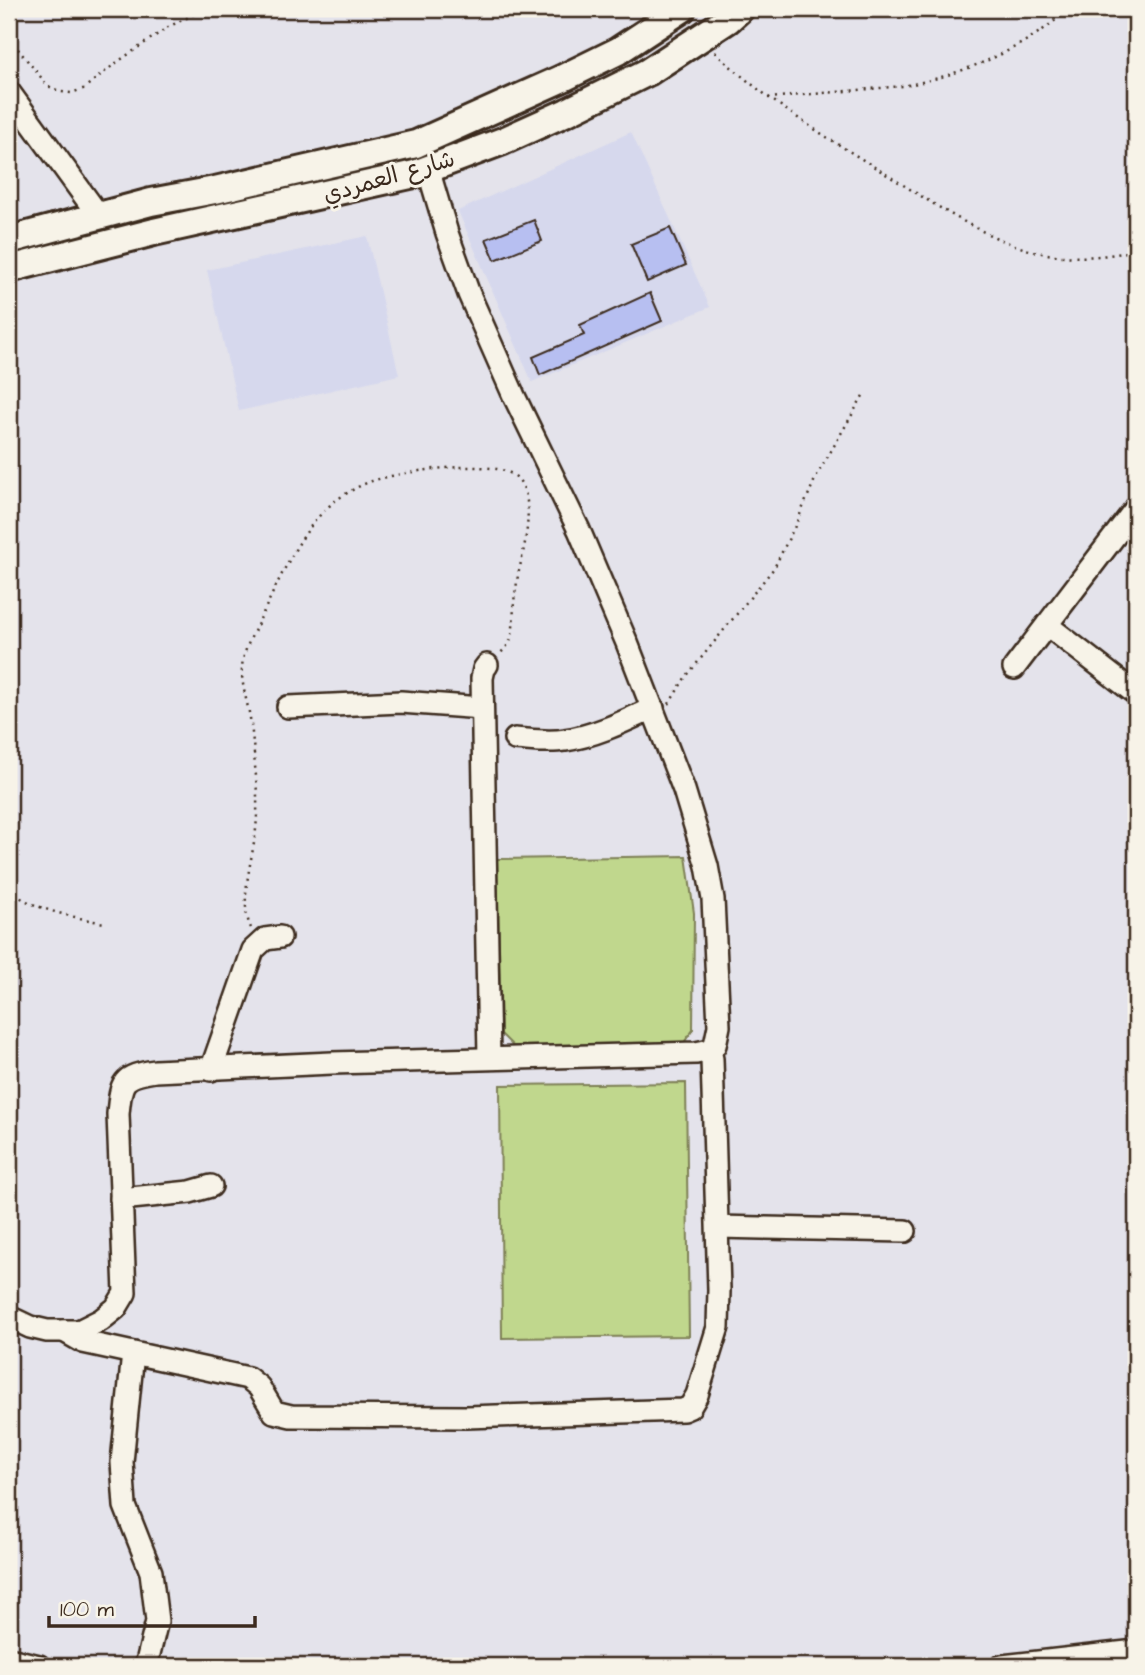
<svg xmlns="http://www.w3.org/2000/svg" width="1145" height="1675" viewBox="0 0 1145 1675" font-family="'Architects Daughter','Playpen Sans Arabic',sans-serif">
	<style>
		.built { fill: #d6d8ed }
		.green { fill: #c0d78d; stroke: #7e8056; stroke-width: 2 }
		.building { fill: #b7bff1; stroke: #3b2a1e; stroke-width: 2 }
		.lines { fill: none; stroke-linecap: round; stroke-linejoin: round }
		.minor-casing { stroke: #3b2a1e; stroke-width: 26 }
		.major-casing { stroke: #3b2a1e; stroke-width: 32 }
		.path { stroke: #3b2a1e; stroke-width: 2.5; stroke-dasharray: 2 5; stroke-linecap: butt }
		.minor { stroke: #f7f3e8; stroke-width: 21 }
		.major { stroke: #f7f3e8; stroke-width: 26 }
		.labels { text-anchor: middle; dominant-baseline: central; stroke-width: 6; stroke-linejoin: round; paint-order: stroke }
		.street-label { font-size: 23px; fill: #3b2a1e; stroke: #f7f3e8 }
	</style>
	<rect width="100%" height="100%" fill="#e4e3eb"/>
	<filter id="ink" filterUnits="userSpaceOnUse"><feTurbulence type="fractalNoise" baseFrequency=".0143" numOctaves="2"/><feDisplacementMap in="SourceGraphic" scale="14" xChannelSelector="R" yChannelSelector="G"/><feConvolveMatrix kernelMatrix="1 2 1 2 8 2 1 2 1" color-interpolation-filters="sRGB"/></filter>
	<g filter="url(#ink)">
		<g class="built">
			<polygon points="631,132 710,307 532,382 458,211"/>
			<polygon points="367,236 399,375 239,411 207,270"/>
		</g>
		<g class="green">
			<polygon points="686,856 694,913 693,1030 682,1045 513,1046 501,1034 497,859"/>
			<polygon points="686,1083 689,1336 502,1338 500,1085"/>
		</g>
		<g class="building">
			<polygon points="534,220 542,241 495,260 486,239"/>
			<polygon points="670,228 686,265 647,282 631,244"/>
			<polygon points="650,293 662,321 540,375 533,357 584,335 580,325"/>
		</g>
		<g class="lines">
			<g class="minor-casing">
				<g id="minor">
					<polyline points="9,92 99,216"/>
					<polyline points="1047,625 1136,694"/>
					<polyline points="487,665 484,669 482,678 489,1058"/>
					<polyline points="1014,668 1136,508"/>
					<polyline points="288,707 401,702 482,708"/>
					<path d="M515,739C531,740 548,743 565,740C595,736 625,721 653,708"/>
					<polyline points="211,1070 253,950 265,939 280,937"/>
					<polyline points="121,1199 190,1192 211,1186"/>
					<polyline points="718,1227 905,1231"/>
					<path d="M9,1317L30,1327L47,1331H79L101,1320L116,1308L125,1293L118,1114C121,1082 121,1076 155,1071L332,1063L696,1053L710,1050L715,1045L719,1026L713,899L707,866L684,790L627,643L579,530L514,396L469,294L447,233L428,169"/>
					<polyline points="64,1331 83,1342 248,1378 259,1387 274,1412 291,1416 467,1417 683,1410 690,1407 697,1395 718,1327 719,1290 712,1059 710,1050"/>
					<polyline points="133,1353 122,1462 125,1506 151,1572 157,1621 146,1666"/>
					<polyline points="9,1659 39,1666"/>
					<polyline points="1002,1666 1136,1651"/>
				</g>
			</g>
			<g class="major-casing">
				<g id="major">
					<polyline points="9,240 151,202 215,190 416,144 561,79 618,51 682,9"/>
					<polyline points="9,269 154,232 415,174 503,141 567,112 648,72 729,19 740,9"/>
				</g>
			</g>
			<g class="path">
				<polyline points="9,38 48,86 61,92 71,93 83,89 116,63 168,27 205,9"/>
				<path d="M715,52C767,102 828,138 889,176C931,202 973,231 1020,247C1057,260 1099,259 1136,250"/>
				<path d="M768,98L903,86C959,76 1027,49 1068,9"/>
				<polyline points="669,704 685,678 774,568 796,524 816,477 864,394"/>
				<path d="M9,890C37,911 70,916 104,923"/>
				<path d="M251,928C238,901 253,859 256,829C258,811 257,794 256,776C254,757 253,737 250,718C247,699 239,679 243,660C246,645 255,630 261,617C281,577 300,529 335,501C346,493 360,485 372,481C399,472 497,456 517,478C537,498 524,550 518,575C517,584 515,593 514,602C513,615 515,631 509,643C506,648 502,652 498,655"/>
			</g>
			<use href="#minor" class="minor"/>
			<use href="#major" class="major"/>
		</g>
	</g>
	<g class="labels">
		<g class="street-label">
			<text transform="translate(389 177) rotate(-16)">شارع العمردي</text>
		</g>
	</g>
	<rect width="1145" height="1675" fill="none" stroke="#f7f3e8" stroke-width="35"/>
	<rect x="18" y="18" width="1110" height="1640" fill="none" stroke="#3b2a1e" stroke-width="2.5" filter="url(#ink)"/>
	<path d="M49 1616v10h206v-10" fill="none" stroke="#3b2a1e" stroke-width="3.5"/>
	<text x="60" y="1616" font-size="21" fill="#3b2a1e" stroke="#f7f3e8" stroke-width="5" paint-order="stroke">100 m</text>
</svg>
